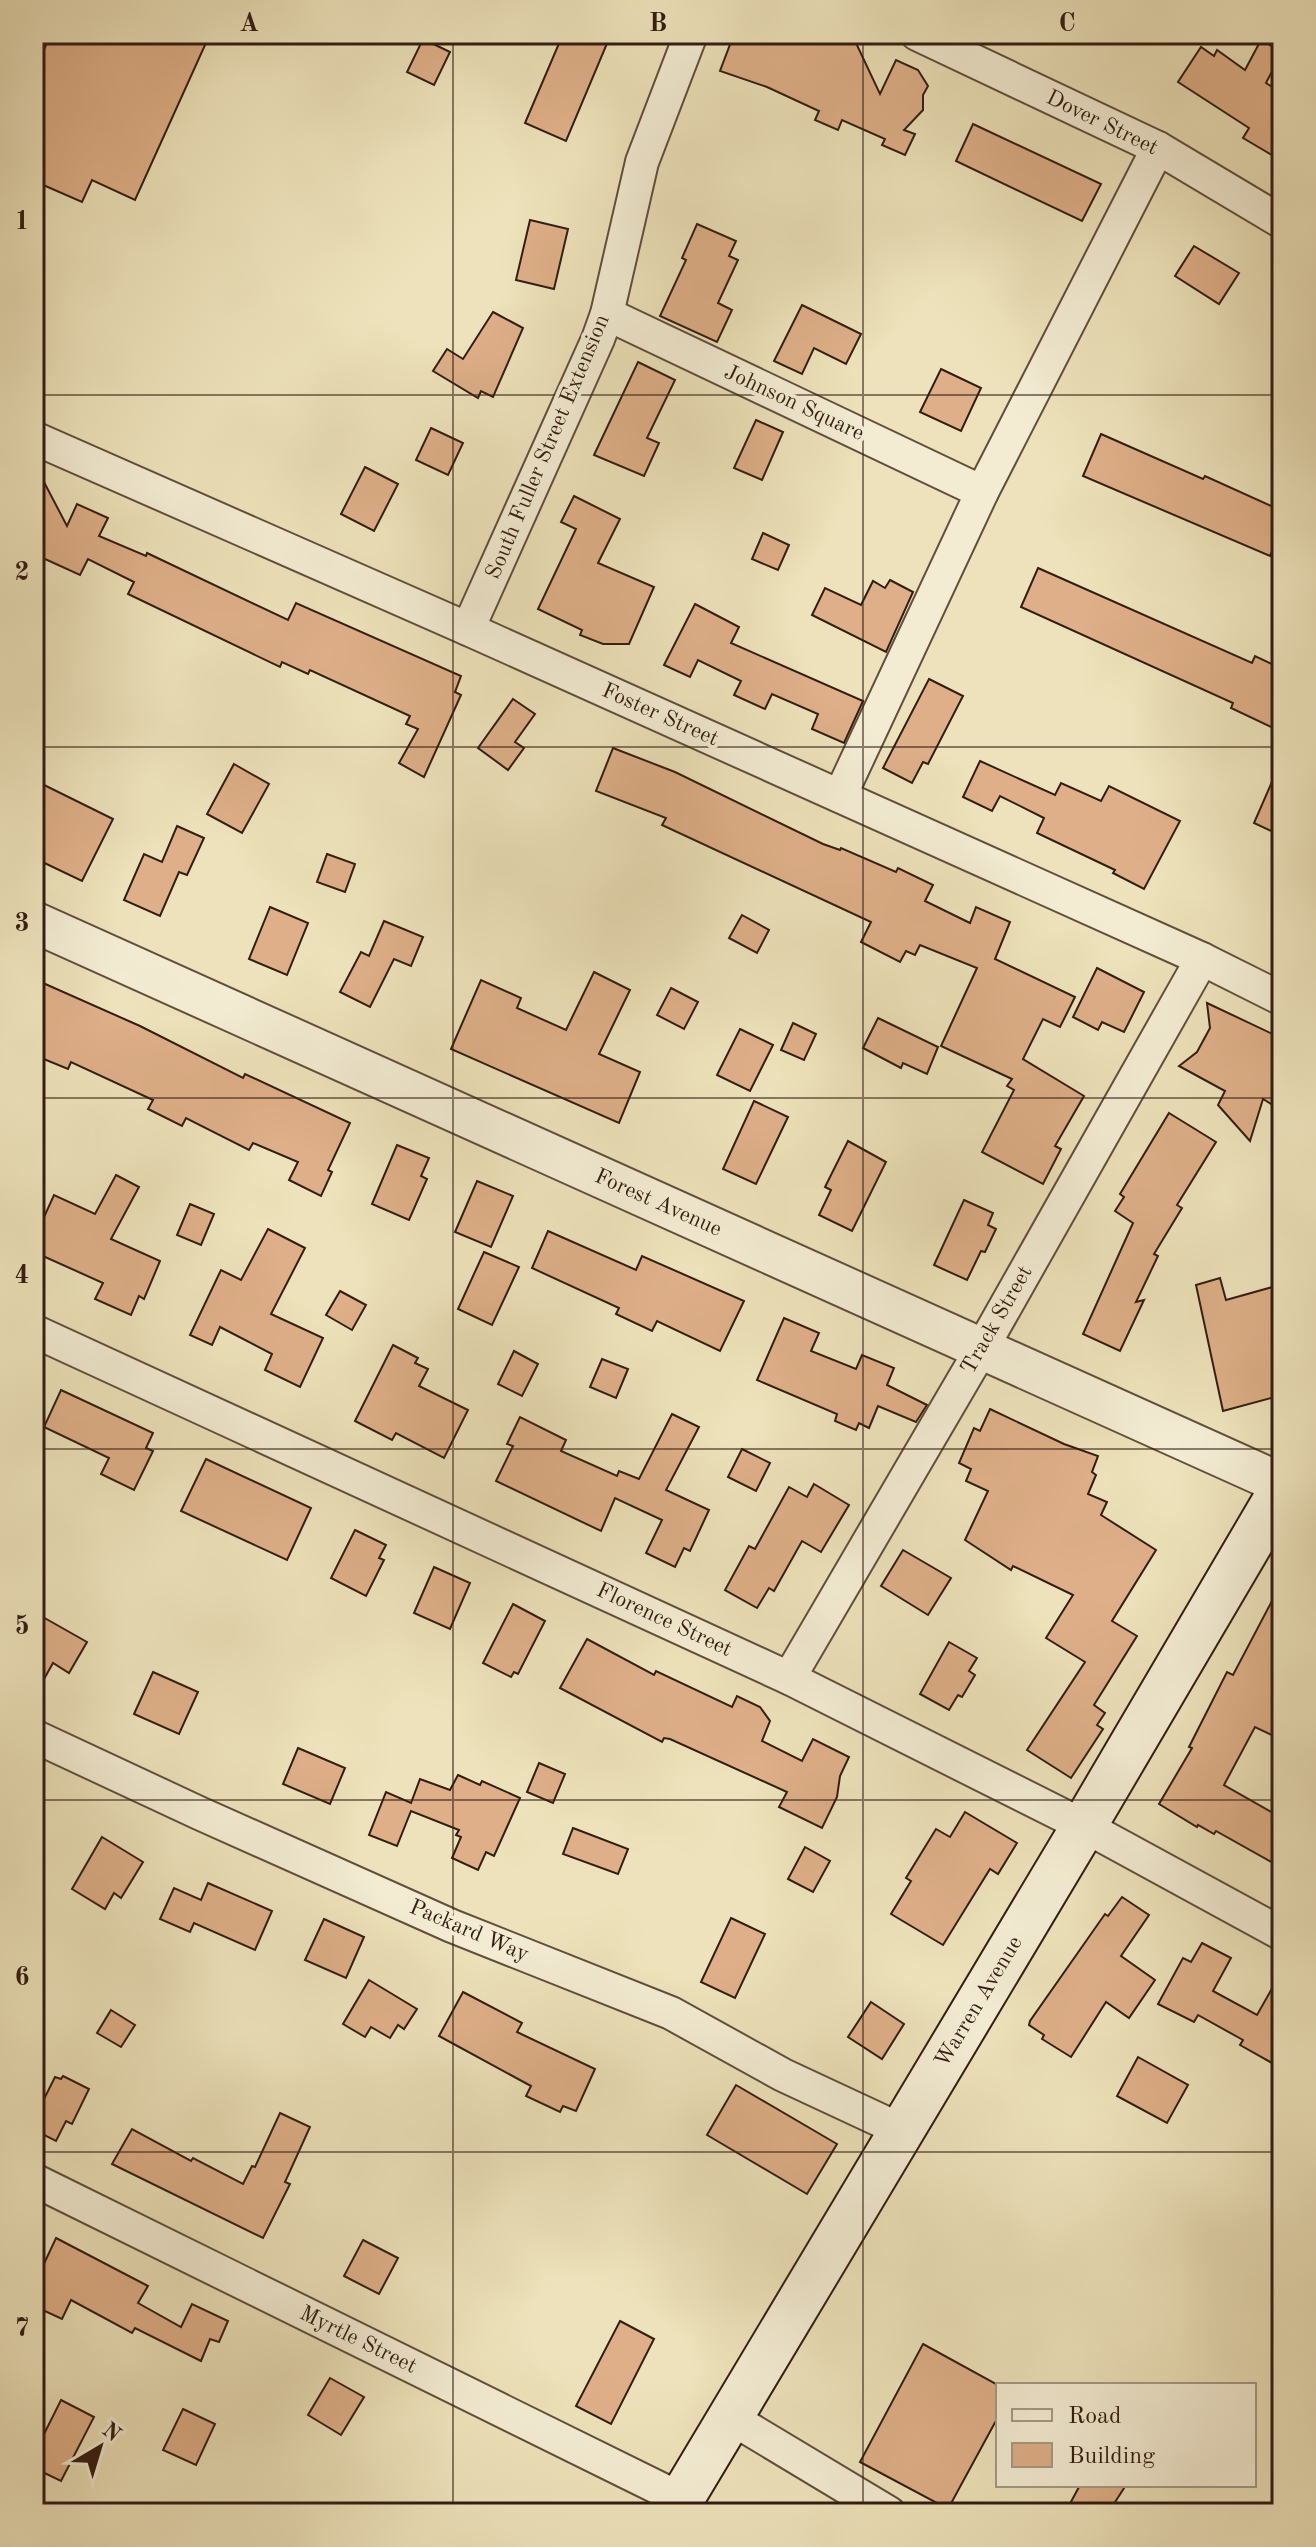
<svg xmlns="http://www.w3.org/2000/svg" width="1316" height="2547" viewBox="0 0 1316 2547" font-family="'Old Standard TT',serif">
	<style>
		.building { fill: #deaf88; stroke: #321d12; stroke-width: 2 }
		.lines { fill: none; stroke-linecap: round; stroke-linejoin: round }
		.minor-casing { stroke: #614e3c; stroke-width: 36 }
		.tertiary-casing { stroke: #614e3c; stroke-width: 44 }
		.secondary-casing { stroke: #321d12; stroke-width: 48 }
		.minor { stroke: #f3ecd3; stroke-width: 32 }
		.tertiary { stroke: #f3ecd3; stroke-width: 40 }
		.secondary { stroke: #f3ecd3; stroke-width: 44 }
		.grid { fill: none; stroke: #321d12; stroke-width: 2; stroke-opacity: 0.55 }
		.labels { text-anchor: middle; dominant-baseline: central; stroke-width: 8; stroke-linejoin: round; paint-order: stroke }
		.street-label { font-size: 22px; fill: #321d12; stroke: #f3ecd3 }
		.neatline { fill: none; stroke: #321d12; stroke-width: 3 }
		.grid-label { font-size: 26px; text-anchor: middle; font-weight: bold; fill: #321d12 }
	</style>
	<rect width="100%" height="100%" fill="#ede2bb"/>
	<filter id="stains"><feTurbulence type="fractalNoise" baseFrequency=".0025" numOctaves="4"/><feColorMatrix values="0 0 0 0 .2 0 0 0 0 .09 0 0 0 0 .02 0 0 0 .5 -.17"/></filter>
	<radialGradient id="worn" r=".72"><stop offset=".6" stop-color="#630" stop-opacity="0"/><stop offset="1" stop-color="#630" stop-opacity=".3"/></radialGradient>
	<g class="building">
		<polygon points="51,34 210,34 135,200 92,180 82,202 34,181 34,72"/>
		<polygon points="563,34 611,34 566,141 525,123"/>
		<polygon points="734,34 837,34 856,43 880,94 896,60 918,70 928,86 923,95 923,110 904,130 915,134 905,155 882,145 885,139 842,120 838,130 815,120 819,111 767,87 720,71"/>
		<polygon points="423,39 450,52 434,85 407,72"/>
		<polygon points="1261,40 1282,52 1266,83 1282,93 1282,161 1243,138 1249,128 1178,82 1201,47 1214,56 1217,50 1245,70"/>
		<polygon points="973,124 1101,184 1082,221 956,161"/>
		<polygon points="530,220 568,229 554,289 516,280"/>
		<polygon points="697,224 736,241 729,256 738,260 718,303 732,310 717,342 660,316 686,260 682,258"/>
		<polygon points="1194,246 1239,273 1219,304 1175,276"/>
		<polygon points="802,305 861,334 846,364 814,348 802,374 774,361"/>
		<polygon points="493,312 523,328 493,397 481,391 478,398 433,371 447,349 463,359"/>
		<polygon points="638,362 675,380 647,438 659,443 644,476 594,455"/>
		<polygon points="941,369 981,388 961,431 920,412"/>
		<polygon points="756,420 783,432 762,480 734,468"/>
		<polygon points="431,428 463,443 448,475 416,460"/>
		<polygon points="1101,434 1203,479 1205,476 1282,511 1282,529 1270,556 1083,476"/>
		<polygon points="34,463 67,526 77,504 108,518 99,536 146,556 147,553 288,620 296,603 461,676 455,692 461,695 424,777 399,763 418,729 406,724 410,716 310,670 308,674 282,662 280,667 128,594 134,582 88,559 80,575 34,554"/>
		<polygon points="365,467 398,484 374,531 341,514"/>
		<polygon points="574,496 620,519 598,563 654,587 629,644 603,644 580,635 582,630 538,609 576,529 561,522"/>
		<polygon points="763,533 789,545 778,570 752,559"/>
		<polygon points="1038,568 1252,663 1255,656 1282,669 1282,732 1231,708 1233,703 1021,607"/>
		<polygon points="890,580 913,592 886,652 812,615 825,588 861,605 873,581 885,588"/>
		<polygon points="695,604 739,627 731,643 863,701 844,743 812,729 818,714 772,694 765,709 734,695 741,681 698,660 690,677 664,665"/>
		<polygon points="929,679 963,696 928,764 923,762 912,783 883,768"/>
		<polygon points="513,699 535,714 515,742 524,748 508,770 478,748"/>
		<polygon points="613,748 675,772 823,844 840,850 841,848 896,872 898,868 933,885 925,901 970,923 976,907 1010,922 995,959 1075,997 1060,1027 1043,1019 1023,1059 1084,1096 1055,1146 1061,1149 1043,1184 982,1152 1014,1090 1007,1086 1012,1079 941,1046 977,968 920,945 915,955 906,951 900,962 861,942 871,922 662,825 666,818 596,791"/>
		<polygon points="1282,759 1282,836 1254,823"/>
		<polygon points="980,761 1055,795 1061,783 1101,801 1109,786 1180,821 1144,889 1113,873 1115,870 1037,833 1044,818 1000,796 992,811 963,797"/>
		<polygon points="234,764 269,784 242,833 207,814"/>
		<polygon points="34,780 113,819 82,881 34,858"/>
		<polygon points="177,826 204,838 187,875 179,872 160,916 124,900 144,854 162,862"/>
		<polygon points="327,854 355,864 345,892 317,882"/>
		<polygon points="270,907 308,923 287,975 249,959"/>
		<polygon points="742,915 769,930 757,953 729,938"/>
		<polygon points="384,921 423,937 411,966 394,959 370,1007 340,992 361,952 369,956"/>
		<polygon points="1097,968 1144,992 1124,1032 1102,1022 1098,1030 1073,1017"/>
		<polygon points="594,972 630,990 599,1054 640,1072 619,1123 451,1049 481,980 521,998 517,1008 566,1030"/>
		<polygon points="34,979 140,1026 243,1078 245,1074 350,1123 328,1170 332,1172 321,1196 289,1180 298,1162 253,1143 249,1150 186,1118 182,1126 148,1109 153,1100 71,1062 68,1069 34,1055"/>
		<polygon points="671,988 698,1002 684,1029 657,1015"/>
		<polygon points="1207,1003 1281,1038 1274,1052 1282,1057 1282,1111 1263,1099 1250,1141 1218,1105 1225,1091 1179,1066 1197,1052 1210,1028"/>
		<polygon points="878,1018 938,1047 927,1074 903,1063 901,1068 863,1048"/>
		<polygon points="793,1023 816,1034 804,1060 781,1050"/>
		<polygon points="740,1029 773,1045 750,1091 717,1075"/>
		<polygon points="754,1101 788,1117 756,1184 723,1169"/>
		<polygon points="1169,1113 1216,1142 1177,1205 1182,1208 1154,1254 1158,1256 1136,1302 1144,1300 1120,1351 1083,1334 1133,1223 1115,1211 1124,1197 1120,1194"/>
		<polygon points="848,1141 886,1162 852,1231 819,1215 831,1190 825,1187"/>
		<polygon points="397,1145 429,1158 421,1176 427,1179 409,1220 372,1204"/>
		<polygon points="116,1175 139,1187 111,1239 160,1261 144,1299 139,1296 131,1315 95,1299 103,1283 34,1252 34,1239 54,1195 95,1214"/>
		<polygon points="477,1181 513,1196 491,1247 455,1232"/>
		<polygon points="964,1200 993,1213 988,1225 996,1229 985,1252 981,1251 967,1280 934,1265"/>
		<polygon points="190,1204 214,1214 201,1245 177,1235"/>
		<polygon points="268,1229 305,1248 271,1314 323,1338 300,1387 265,1370 272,1354 220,1327 212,1345 190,1335 221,1270 241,1280"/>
		<polygon points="548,1231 636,1270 642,1256 744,1301 720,1351 657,1321 652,1331 616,1314 619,1308 532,1268"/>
		<polygon points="484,1252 519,1267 492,1325 458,1309"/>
		<polygon points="1220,1278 1226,1300 1276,1286 1282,1316 1282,1395 1223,1411 1196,1285"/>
		<polygon points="340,1291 366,1305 352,1330 326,1315"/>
		<polygon points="784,1318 819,1333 811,1351 856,1369 862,1355 894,1368 887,1385 927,1405 916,1422 878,1406 869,1428 859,1423 856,1430 835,1421 837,1414 757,1380"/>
		<polygon points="393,1345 418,1358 415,1363 428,1369 419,1386 468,1410 444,1458 396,1433 392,1440 355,1421"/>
		<polygon points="514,1351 538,1364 522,1396 498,1384"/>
		<polygon points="602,1359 628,1369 616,1398 590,1387"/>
		<polygon points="61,1390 153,1433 146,1448 153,1451 134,1490 101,1474 109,1458 44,1427"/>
		<polygon points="990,1409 1064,1444 1098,1456 1092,1472 1096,1475 1088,1494 1107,1502 1101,1515 1156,1550 1112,1621 1137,1636 1094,1705 1105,1713 1097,1725 1103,1729 1071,1778 1027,1750 1085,1662 1046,1638 1073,1595 1013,1566 1011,1570 965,1540 988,1491 966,1481 971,1469 959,1463 974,1428 980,1431"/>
		<polygon points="672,1414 699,1427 666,1490 709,1510 690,1551 684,1548 675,1567 646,1553 662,1520 615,1498 601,1531 496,1481 513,1446 507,1444 520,1417 566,1440 561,1451 617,1476 619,1471 639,1479"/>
		<polygon points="742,1449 770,1463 756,1491 728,1477"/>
		<polygon points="206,1459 311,1508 287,1560 181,1511"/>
		<polygon points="814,1484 849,1505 821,1552 802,1541 774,1591 769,1588 757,1608 725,1590 749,1546 755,1549 789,1487 807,1497"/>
		<polygon points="355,1530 386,1545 379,1558 384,1560 366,1596 331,1578"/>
		<polygon points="903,1550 951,1578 928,1615 881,1586"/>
		<polygon points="434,1567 470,1583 450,1629 414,1613"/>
		<polygon points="1282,1582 1282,1740 1255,1727 1224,1785 1282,1818 1282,1868 1216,1831 1214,1834 1198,1825 1197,1827 1159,1804 1192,1748 1189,1747 1227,1672 1233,1675"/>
		<polygon points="513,1604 545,1621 518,1674 514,1672 511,1677 483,1663"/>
		<polygon points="34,1612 87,1642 69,1673 53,1663 34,1697"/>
		<polygon points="587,1639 654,1675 656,1671 732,1707 737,1696 760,1707 770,1721 762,1741 802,1761 813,1739 849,1757 840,1776 837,1797 822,1828 779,1807 787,1792 670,1739 664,1738 662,1742 560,1688"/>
		<polygon points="949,1642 977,1658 969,1671 975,1675 962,1697 958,1695 949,1710 920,1694"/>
		<polygon points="153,1672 198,1692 179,1734 134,1714"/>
		<polygon points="298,1748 345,1768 330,1804 283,1784"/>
		<polygon points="539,1763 565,1774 553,1803 527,1792"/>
		<polygon points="458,1775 480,1785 482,1781 520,1798 494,1856 486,1852 478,1870 452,1858 461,1837 456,1835 459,1830 411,1811 397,1846 369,1835 386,1792 411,1803 420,1779 450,1790"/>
		<polygon points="965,1812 1017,1843 998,1874 990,1869 943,1945 891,1914 911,1881 906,1878 936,1829 950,1837"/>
		<polygon points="573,1828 628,1849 618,1874 563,1854"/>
		<polygon points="102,1837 143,1862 121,1898 114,1893 105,1909 72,1889"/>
		<polygon points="805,1847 830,1861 813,1892 788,1879"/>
		<polygon points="208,1883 272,1911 255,1950 194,1923 190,1932 160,1919 174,1888 201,1900"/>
		<polygon points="1122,1897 1149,1915 1121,1956 1155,1980 1129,2018 1106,2002 1071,2057 1042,2039 1044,2035 1029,2025 1030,2021 1105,1914 1108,1916"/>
		<polygon points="731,1918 765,1934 735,1998 701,1982"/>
		<polygon points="324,1919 364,1937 346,1978 305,1960"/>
		<polygon points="1202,1943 1231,1958 1213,1991 1257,2015 1282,1971 1282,2044 1272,2063 1240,2045 1243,2040 1198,2015 1194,2022 1158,2004 1183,1958 1191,1962"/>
		<polygon points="369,1980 417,2009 404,2029 398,2025 390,2038 371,2027 365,2037 343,2024"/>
		<polygon points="463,1992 522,2023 517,2032 595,2069 576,2111 563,2106 560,2112 526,2096 531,2086 439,2036"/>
		<polygon points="871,2002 904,2024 882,2059 848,2037"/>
		<polygon points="111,2010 135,2025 121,2047 97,2033"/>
		<polygon points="1138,2057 1188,2085 1167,2123 1117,2096"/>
		<polygon points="63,2076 89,2089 72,2124 66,2121 56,2141 34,2130 34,2119 55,2077 61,2079"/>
		<polygon points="736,2085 837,2144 807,2194 707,2135"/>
		<polygon points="280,2113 310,2127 285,2182 290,2184 263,2238 112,2164 132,2129 191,2161 193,2158 243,2184 252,2166 255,2167"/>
		<polygon points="56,2238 148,2286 138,2303 181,2327 192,2304 228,2321 219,2342 210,2339 201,2361 135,2328 132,2333 71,2300 62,2319 34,2306 34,2285"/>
		<polygon points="363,2240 398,2258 379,2294 344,2276"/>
		<polygon points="620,2321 654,2339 611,2424 576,2406"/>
		<polygon points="923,2344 998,2385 998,2417 948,2509 860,2462"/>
		<polygon points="330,2378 364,2397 341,2435 308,2415"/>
		<polygon points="61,2400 94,2417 61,2481 34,2468 34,2454"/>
		<polygon points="183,2409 215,2424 196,2465 163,2450"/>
		<polygon points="1080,2485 1126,2485 1108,2513 1065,2513"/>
	</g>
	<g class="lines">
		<g class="minor-casing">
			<g id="minor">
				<polyline points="917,34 1158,148 1282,222"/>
				<polyline points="607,314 982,492"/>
				<polyline points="34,438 468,629 1202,959 1282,999"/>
				<polyline points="468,629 598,339 607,314 642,162 691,34"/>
				<polyline points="840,796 982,492 1158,148"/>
				<polyline points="34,1331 789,1678 1084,1826 1282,1934"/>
				<polyline points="789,1678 982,1348 1202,959"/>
				<polyline points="34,1736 199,1813 452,1926 671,2013 783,2075 901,2130"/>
				<polyline points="34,2180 681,2499"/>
				<polyline points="731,2418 889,2513"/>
			</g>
		</g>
		<g class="tertiary-casing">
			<polyline id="tertiary" points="34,922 1282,1484"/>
		</g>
		<g class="secondary-casing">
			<polyline id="secondary" points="673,2513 1084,1826 1282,1489"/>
		</g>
		<use href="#minor" class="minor"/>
		<use href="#tertiary" class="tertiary"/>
		<use href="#secondary" class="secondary"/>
	</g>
	<path class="grid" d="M453,34V2513M863,34V2513M34,395H1282M34,747H1282M34,1098H1282M34,1449H1282M34,1800H1282M34,2152H1282"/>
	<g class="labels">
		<g class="street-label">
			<text transform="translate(1102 123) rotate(26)">Dover Street</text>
			<text transform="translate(794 403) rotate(25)">Johnson Square</text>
			<text transform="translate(548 447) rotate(-67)">South Fuller Street Extension</text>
			<text transform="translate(660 715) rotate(24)">Foster Street</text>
			<text transform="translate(658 1203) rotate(24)">Forest Avenue</text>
			<text transform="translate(997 1320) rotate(-60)">Track Street</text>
			<text transform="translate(664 1620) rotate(25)">Florence Street</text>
			<text transform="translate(469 1931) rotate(23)">Packard Way</text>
			<text transform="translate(979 2002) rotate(-59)">Warren Avenue</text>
			<text transform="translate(358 2340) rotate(26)">Myrtle Street</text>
		</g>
	</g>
	<rect width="1316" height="2547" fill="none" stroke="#ede2bb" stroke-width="88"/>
	<rect x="996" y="2383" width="260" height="104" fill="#f3ecd3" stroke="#a69986" stroke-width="2"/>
	<rect x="1012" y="2409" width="40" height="12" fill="#f3ecd3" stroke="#a69986" stroke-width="2"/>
	<text x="1068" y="2423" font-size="24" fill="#321d12">Road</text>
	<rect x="1012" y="2443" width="40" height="24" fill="#deaf88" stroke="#a69986" stroke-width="2"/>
	<text x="1068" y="2463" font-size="24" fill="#321d12">Building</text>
	<g transform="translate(100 2447) rotate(38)" stroke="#f3ecd3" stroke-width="6" paint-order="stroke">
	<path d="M0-6L14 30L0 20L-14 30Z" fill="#321d12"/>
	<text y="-12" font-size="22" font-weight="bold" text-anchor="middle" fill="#321d12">N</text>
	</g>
	<rect x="44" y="44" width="1228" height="2459" class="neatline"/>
	<g class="grid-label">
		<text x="249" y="31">A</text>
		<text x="658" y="31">B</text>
		<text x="1067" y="31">C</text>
		<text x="22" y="229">1</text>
		<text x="22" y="580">2</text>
		<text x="22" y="931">3</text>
		<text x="22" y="1283">4</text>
		<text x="22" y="1634">5</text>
		<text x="22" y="1985">6</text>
		<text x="22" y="2336">7</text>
	</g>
	<rect width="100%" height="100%" filter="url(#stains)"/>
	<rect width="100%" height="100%" fill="url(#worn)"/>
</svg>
